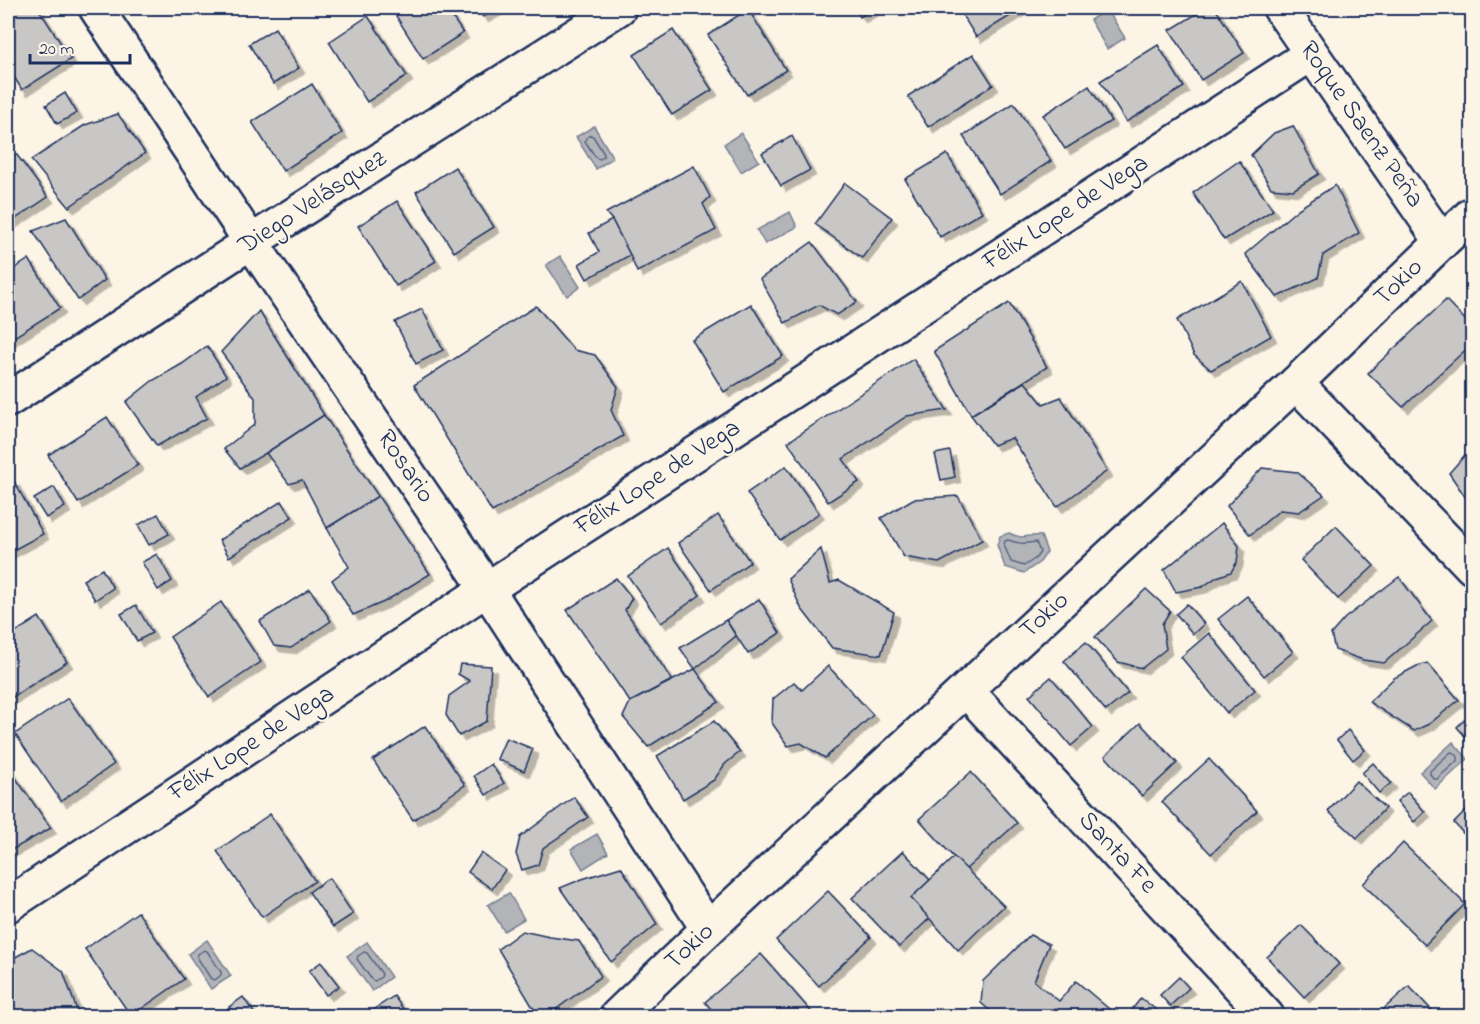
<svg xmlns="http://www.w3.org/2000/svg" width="1480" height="1024" viewBox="0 0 1480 1024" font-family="'Indie Flower',sans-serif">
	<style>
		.water { fill: #b2b4b8; stroke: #767f94; stroke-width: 1.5 }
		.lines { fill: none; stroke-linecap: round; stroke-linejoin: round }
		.shore { stroke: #576482; stroke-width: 1.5 }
		.building { fill: #c8c7c6; stroke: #1b2f5e; stroke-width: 1.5; filter: url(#shadow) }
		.street-casing { stroke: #1b2f5e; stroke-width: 38 }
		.street { stroke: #fcf5e5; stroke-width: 33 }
		.labels { text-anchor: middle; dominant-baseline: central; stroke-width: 4.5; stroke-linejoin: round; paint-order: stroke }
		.street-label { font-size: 26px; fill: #1b2f5e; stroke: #fcf5e5 }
	</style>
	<defs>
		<filter id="shadow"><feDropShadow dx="5.5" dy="5.5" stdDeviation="0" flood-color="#0004"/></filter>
	</defs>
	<rect width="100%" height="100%" fill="#fcf5e5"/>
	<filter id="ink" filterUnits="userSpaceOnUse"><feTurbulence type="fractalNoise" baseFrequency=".0167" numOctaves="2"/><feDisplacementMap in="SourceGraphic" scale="12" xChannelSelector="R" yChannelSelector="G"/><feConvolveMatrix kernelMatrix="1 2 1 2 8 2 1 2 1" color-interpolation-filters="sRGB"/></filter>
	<g filter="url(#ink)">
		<g class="water">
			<polygon points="1107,9 1125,38 1107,49 1090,20"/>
			<polygon points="594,126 613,158 596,169 576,137"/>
			<polygon points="741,133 759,161 741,172 724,144"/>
			<polygon points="790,212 797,227 765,244 757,230"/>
			<polygon points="560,256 580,287 567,296 546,265"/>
			<path d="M1009,533C1025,541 1026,534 1041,536L1047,552L1040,562L1024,573L1005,567L997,545L1000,536Z"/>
			<polygon points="1453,742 1468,759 1435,789 1420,772"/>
			<polygon points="597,834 608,853 583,869 571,849"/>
			<polygon points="509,893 524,919 504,931 488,905"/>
			<polygon points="207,940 231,976 211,989 188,954"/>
			<polygon points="367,942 391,977 372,991 347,956"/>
		</g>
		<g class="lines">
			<g class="shore">
				<polygon points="590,135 593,136 604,154 603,157 600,159 596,158 585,141 586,138"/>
				<path d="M1008,540C1020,544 1023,544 1036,542L1040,552L1036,558L1024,566L1011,562L1004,545L1005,541Z"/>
				<path d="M1451,752C1455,752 1459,756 1458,760L1437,779H1434L1430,774V771Z"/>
				<polygon points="204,950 207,951 221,972 221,975 215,980 211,979 197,957 198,954"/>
				<polygon points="364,952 367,953 382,974 381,977 375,981 372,980 357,959 358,956"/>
			</g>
		</g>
		<g class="building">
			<polygon points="8,8 38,8 71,59 22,90 8,67"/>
			<polygon points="391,8 446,8 463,33 423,59"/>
			<polygon points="477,8 499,8 483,17"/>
			<polygon points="855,8 876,8 860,17"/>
			<polygon points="958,8 1023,8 976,37"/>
			<polygon points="1206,8 1215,8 1244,53 1201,80 1170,30"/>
			<polygon points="748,9 786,70 747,95 708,35"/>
			<polygon points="368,16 407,76 367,102 329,42"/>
			<polygon points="275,28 299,68 273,84 249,44"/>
			<polygon points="673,30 712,90 672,115 634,55"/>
			<polygon points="1158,45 1184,87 1126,122 1100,81"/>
			<polygon points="973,54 993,85 928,127 908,96"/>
			<polygon points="312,84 342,133 283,171 252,122"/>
			<polygon points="1089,86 1111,121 1065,149 1043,115"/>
			<polygon points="65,93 77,113 57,124 46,105"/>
			<polygon points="1014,103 1051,161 1000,194 963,136"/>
			<polygon points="118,114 145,153 69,207 31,160 85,125"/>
			<polygon points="1293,126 1319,174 1293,190 1271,188 1251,155 1274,133"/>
			<polygon points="792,136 810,170 781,186 762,153"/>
			<polygon points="8,154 17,155 48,197 8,224"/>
			<polygon points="947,154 982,212 940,237 905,179"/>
			<polygon points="1239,161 1273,210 1224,240 1193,193"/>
			<polygon points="694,166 710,197 703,204 716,230 637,272 630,255 612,220 606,213"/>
			<polygon points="455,167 494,227 454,252 416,192"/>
			<polygon points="845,183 892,218 862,258 815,224"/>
			<polygon points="1335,185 1359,233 1323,255 1318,278 1277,297 1245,254 1298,209"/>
			<polygon points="397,201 436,261 396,286 358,226"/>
			<polygon points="66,218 105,280 78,300 33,231"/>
			<polygon points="612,220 630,255 587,279 579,264 599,252 589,233"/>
			<polygon points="812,242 857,302 837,315 819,305 785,323 760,279"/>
			<polygon points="29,259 60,308 8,341 8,273"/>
			<polygon points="1242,281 1271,336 1211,370 1194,355 1177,320"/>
			<polygon points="1446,300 1472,327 1472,344 1403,407 1368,373"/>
			<polygon points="1009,303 1047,367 971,415 934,351"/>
			<polygon points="751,304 783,356 724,392 692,340"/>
			<polygon points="536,306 574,350 595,355 618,387 611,410 623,436 492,512 414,385"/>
			<polygon points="422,309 443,350 416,364 395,322"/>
			<polygon points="259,311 324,415 266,453 240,468 224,449 255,424 255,398 221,352"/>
			<polygon points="207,346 226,376 196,397 207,418 157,446 126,402 152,381 182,364"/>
			<polygon points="913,359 947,410 907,416 843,459 859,482 828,502 788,442"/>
			<polygon points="1025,382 1043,404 1061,397 1107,471 1057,507 1012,438 993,445 971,415"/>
			<polygon points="324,415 378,496 327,528 302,480 289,484 266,453"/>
			<polygon points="107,417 138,465 78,503 48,455"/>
			<polygon points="1472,447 1472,499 1466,498 1449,473"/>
			<polygon points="950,451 955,477 941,480 935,454"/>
			<polygon points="786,466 819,513 780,540 747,493"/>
			<polygon points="1262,468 1297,472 1324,495 1299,512 1280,510 1250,535 1227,506"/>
			<polygon points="14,481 43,534 8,553 8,485"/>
			<polygon points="54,487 65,507 46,518 34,499"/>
			<polygon points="378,496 430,574 384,602 353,615 332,580 349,567 327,528"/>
			<polygon points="958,496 982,540 939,563 904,557 881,518 913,499"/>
			<polygon points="282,501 292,517 229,557 219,540"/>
			<polygon points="158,514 169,534 149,545 138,525"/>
			<polygon points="718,515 750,562 711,590 678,543"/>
			<polygon points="1222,523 1239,546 1237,562 1231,572 1217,577 1202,587 1176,592 1164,570"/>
			<polygon points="1336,526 1374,566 1338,599 1301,560"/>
			<polygon points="668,548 700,595 661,623 628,576"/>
			<polygon points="821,549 830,583 839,580 894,612 881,655 832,648 801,608 788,579"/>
			<polygon points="157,554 172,581 158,590 142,562"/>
			<polygon points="102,569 113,588 95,600 83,580"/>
			<polygon points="1399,577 1432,621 1384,663 1363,660 1335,650 1331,634 1345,618"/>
			<polygon points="616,578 632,598 625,610 672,680 630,702 567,610"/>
			<polygon points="310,589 331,621 291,648 274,646 260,621"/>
			<polygon points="1146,589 1170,611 1162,624 1166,649 1142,668 1118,662 1095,637"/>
			<polygon points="1247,596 1293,652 1264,676 1218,619"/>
			<polygon points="759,599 780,633 748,654 726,620"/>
			<polygon points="221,602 261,662 209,697 170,637"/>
			<polygon points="1187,604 1204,624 1193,634 1176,614"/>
			<polygon points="136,605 152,633 137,641 121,614"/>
			<polygon points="39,617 67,662 8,700 8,637"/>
			<polygon points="726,620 736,636 695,669 680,648"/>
			<polygon points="1209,633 1255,690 1227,713 1181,657"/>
			<polygon points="1086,642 1128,693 1106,711 1064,661"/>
			<polygon points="1427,663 1459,700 1429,724 1414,731 1369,702 1394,678 1417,666"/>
			<polygon points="460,664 491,666 487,721 459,736 446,715 449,696 470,681 458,674"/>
			<polygon points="828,666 873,715 825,758 801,743 788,746 772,723 773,699 794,682 802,690"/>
			<polygon points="695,669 719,702 648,747 623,717 630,702"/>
			<polygon points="1051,677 1093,727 1071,746 1029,696"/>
			<polygon points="68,698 114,764 61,801 15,734"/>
			<polygon points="1472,712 1472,744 1457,727"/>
			<polygon points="714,721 740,752 725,764 714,780 683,799 657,756"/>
			<polygon points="1140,723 1177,763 1142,796 1105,756"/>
			<polygon points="425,726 465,785 413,820 373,760"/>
			<polygon points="1348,730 1365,750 1353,760 1337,740"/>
			<polygon points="506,738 533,749 524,771 497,759"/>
			<polygon points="1209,759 1257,811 1211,854 1162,802"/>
			<polygon points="1373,763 1391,783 1379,793 1362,773"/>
			<polygon points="491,764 504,783 486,795 474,776"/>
			<polygon points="8,767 51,828 8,852"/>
			<polygon points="971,772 1017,823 965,870 919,819"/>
			<polygon points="1356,781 1385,808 1357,838 1328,811"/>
			<polygon points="1408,792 1425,812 1414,822 1397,801"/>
			<polygon points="574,797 588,817 543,848 538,865 522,870 516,854 520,837"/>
			<polygon points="1472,805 1472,843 1454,823"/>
			<polygon points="270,814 315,881 262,917 217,851"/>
			<polygon points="1403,843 1465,904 1425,945 1363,884"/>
			<polygon points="903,851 930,880 911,898 930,918 899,947 852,898"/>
			<polygon points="481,853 505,870 492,889 468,872"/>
			<polygon points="954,857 1004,906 958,950 911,898"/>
			<polygon points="621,867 657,924 611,962 560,888 582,879"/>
			<polygon points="329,878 353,914 333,927 309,892"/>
			<polygon points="828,891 871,937 819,986 776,940"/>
			<polygon points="138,912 184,979 131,1016 85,949"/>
			<polygon points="1301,925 1339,964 1304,997 1267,957"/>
			<polygon points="522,931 550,937 579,941 601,976 547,1016 538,1016 498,949"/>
			<polygon points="1030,935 1049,944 1034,981 1059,1001 1076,981 1115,1014 1113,1016 996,1016 981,1003 983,981"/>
			<polygon points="32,948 63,971 79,1016 8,1016 8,961"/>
			<polygon points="761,954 815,1016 717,1016 705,1002"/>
			<polygon points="321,962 339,986 326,995 309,971"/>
			<polygon points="1179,977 1189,988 1170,1006 1160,995"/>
			<polygon points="1409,986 1437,1016 1376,1016"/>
			<polygon points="394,996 408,1016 364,1016"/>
			<polygon points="243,997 256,1016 236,1016 229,1007"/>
			<polygon points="1141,998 1164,1016 1127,1016"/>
		</g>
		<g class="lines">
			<g class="street-casing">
				<g id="street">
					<polyline points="96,8 251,242 487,589 708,929"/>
					<polyline points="1280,8 1442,242"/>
					<polyline points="1296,383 1472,567"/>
					<polyline points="8,400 251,242 619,8"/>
					<polyline points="966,690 1267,1016"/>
					<polyline points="8,905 487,589 1311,54"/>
					<polyline points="617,1016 708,929 1296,383 1442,242 1472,214"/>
				</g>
			</g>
			<use href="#street" class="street"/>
		</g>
	</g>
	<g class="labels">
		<g class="street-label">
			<text transform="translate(1361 125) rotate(55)">Roque Saenz Peña</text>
			<text transform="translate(313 203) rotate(-33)">Diego Velásquez</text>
			<text transform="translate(1066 213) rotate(-33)">Félix Lope de Vega</text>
			<text transform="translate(1399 283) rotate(-44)">Tokio</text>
			<text transform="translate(405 467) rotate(56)">Rosario</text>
			<text transform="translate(658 478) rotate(-33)">Félix Lope de Vega</text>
			<text transform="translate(1045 616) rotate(-43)">Tokio</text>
			<text transform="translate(252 744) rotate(-33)">Félix Lope de Vega</text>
			<text transform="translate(1117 853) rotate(47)">Santa Fe</text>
			<text transform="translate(690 947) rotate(-43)">Tokio</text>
		</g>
	</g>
	<rect width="1480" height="1024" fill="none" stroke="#fcf5e5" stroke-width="30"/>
	<rect x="15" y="15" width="1450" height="994" fill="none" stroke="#1b2f5e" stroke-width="2" filter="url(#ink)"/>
	<path d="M30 54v9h100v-9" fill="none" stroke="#1b2f5e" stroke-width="3"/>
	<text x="39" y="54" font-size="18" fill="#1b2f5e" stroke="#fcf5e5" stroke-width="4.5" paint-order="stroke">20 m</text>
</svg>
